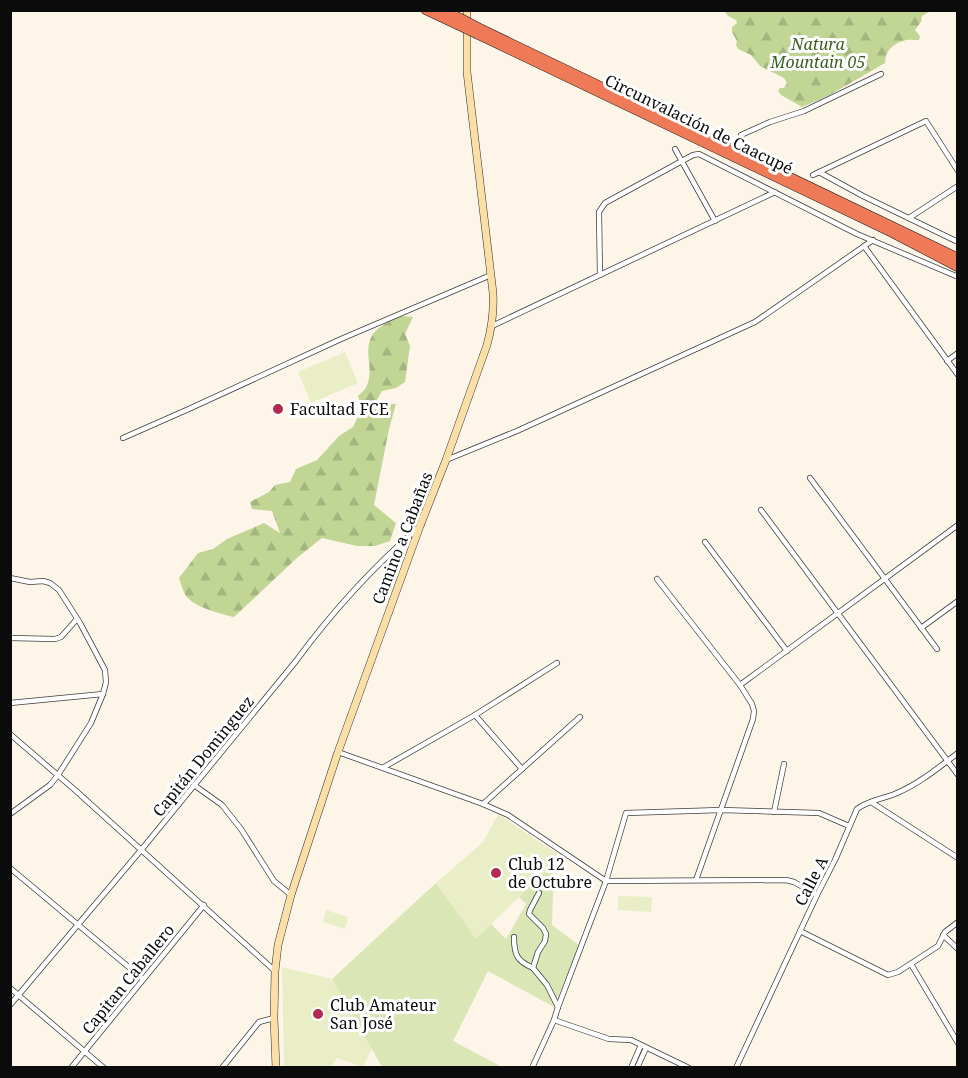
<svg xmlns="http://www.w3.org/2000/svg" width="968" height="1078" viewBox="0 0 968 1078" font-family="'Noto Serif',serif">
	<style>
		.grass { fill: #dae6b5 }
		.forest { fill: url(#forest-firs) }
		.pitch { fill: #e9eec7 }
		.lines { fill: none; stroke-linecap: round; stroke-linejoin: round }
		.street-casing { stroke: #3e3e3e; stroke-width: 6 }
		.secondary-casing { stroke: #2d2d2d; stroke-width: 8 }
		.highway-casing { stroke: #1c1c1c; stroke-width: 10 }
		.street { stroke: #fff; stroke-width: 4.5 }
		.secondary { stroke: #fbdfa7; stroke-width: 7 }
		.highway { stroke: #ee7a57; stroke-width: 9 }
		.highway-bridge-casing { stroke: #1c1c1c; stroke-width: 10; stroke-linecap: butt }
		.highway-bridge { stroke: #ee7a57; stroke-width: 9 }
		.poi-dot { fill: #b42a4f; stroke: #fff; stroke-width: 2 }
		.labels { text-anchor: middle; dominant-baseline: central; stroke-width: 6; stroke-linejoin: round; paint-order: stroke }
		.park-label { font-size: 16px; font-style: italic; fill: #3a5f1f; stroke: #fff }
		.street-label { font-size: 16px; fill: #0b0b0b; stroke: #fff }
		.poi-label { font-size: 16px; fill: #0b0b0b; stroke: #fff; text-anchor: start }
	</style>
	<defs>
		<pattern id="forest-firs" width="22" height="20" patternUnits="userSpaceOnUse" patternTransform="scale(1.5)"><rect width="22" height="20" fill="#c1d695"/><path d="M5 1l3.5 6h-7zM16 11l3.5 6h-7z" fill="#a4b67f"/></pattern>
	</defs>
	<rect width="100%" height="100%" fill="#fef5e9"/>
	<polygon class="grass" points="554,863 552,925 579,945 554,1007 488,971 453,1041 502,1067 382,1067 332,979 436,883 476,938 491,924 506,939 526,904 519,897"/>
	<g class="forest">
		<path d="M724,11H931L922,16L921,22L915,30L920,36L919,40C914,40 907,39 903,41C892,44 885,52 885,63L828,96L802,107L781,95L778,91L780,88H784L787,83L784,78L760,66L751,55L738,49L736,45L737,41L732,32V27L737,23L736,20L728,16Z"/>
		<path d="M401,316L413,317L405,334L410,346L405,382L396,388L382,391L375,403L396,404L389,429L374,505L396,523L390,541L375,546H357L322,538L298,557L234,617C221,614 194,607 186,596C183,591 181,584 179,578L198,553L213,549L227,539L264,523L280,533L272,511L252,509L250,502L269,492L275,485L290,482L296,469L317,460L339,436L353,427L362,408L358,396C361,393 366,389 367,385C370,379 370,368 369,362C365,333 377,327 401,316Z"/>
	</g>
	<g class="pitch">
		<polygon points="345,352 358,383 311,403 298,372"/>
		<polygon points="498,814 561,856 476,939 436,883 483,842"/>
		<polygon points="618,896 652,897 651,912 618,910"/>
		<polygon points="326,910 348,917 345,929 323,922"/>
		<polygon points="282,967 332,979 372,1049 363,1067 337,1058 331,1067 284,1067"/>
	</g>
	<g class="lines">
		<g class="street-casing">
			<g id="street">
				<polyline points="741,135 770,122 804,111 881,74"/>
				<polyline points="675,149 715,221"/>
				<polyline points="819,172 863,196 958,242"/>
				<polyline points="813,175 926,121 958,171"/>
				<polyline points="909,218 958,186"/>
				<polyline points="864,246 958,375"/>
				<polyline points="600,275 599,212 605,203 693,155 699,154 857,234 956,276"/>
				<polyline points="492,326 775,192"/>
				<polyline points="947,361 958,353"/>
				<polyline points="123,438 191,408 341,339 491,275"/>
				<polyline points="446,460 517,431 755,322 873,240"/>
				<polyline points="810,478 937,649"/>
				<polyline points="761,510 958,775"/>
				<polyline points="705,542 787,651"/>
				<polyline points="10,578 30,582 43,581 50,583 59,590 80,623 105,670 106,682 103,694 91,723 58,775 50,785 10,814"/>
				<polyline points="657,579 740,685 752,704 754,711 753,719 696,880"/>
				<polyline points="921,628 958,601"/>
				<polyline points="10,638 55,639 61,637 77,619"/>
				<polyline points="740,685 958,525"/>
				<polyline points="10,703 103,694"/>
				<polyline points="475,715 522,769"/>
				<polyline points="10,734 75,790 275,971"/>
				<polyline points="338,752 483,804 508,815 606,881 786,880 794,882 817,895"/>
				<polyline points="384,767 475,715 557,663"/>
				<polyline points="194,785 222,805 241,829 274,881 291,895"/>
				<polyline points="871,802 958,858"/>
				<polyline points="483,804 580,717"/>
				<polyline points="774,812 784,764"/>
				<polyline points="10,868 143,979"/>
				<polyline points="539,893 530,910 529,914 543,928 546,934 545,941 538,952 533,968 547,985 558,1007"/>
				<polyline points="800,931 888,975 898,972 938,946 945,932 958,922"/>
				<polyline points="943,935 958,949"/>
				<path d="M514,937C514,955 517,961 533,968"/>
				<polyline points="911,964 958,1043"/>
				<polyline points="10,988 104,1068"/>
				<path d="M10,1005L142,849L296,661C332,612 372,568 418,528"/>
				<polyline points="554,1020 609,1039 631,1040 689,1068"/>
				<polyline points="71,1068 204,905"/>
				<polyline points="222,1068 259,1022 274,1018"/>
				<polyline points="532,1068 554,1020 558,1007 606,881 626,813 721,810 819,813 849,826"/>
				<polyline points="631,1068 641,1045"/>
				<polyline points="637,1068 646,1048"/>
				<path d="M736,1068L817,895L835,860L857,809C869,800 884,799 897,793C919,784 939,767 958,753"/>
			</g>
		</g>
		<g class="secondary-casing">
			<path id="secondary" d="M276,1068L274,1018L275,971L278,945L291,895L338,752L420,526L446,460L487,345C492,327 494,311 493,293L467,72V10"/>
		</g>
		<g class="highway-casing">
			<g id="highway">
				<polyline points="426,10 458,25"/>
				<polyline points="443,10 460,18"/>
				<polyline points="479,28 958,258"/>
				<polyline points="477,34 891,232 958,267"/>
			</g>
		</g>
		<use href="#street" class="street"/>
		<use href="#secondary" class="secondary"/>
		<use href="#highway" class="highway"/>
		<g class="highway-bridge-casing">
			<g id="highway-bridge">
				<polyline points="460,18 479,28"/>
				<polyline points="458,25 477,34"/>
			</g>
		</g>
		<use href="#highway-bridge" class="highway-bridge"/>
	</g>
	<g class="poi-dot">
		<circle cx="278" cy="409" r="6"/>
		<circle cx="496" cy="873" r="6"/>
		<circle cx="318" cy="1014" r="6"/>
	</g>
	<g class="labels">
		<g class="park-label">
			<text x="818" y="44">Natura<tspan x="818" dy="18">Mountain 05</tspan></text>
		</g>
		<g class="street-label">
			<text transform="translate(699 124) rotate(26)">Circunvalación de Caacupé</text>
			<text transform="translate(402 538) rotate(-69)">Camino a Cabañas</text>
			<text transform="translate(203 756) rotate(-51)">Capitán Dominguez</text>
			<text transform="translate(811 881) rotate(-63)">Calle A</text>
			<text transform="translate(128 979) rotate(-51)">Capitan Caballero</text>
		</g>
		<g class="poi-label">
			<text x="290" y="409">Facultad FCE</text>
			<text x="508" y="864">Club 12<tspan x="508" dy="18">de Octubre</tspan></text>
			<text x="330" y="1005">Club Amateur<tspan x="330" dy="18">San José</tspan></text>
		</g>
	</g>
	<rect width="968" height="1078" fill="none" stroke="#0b0b0b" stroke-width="24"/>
</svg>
